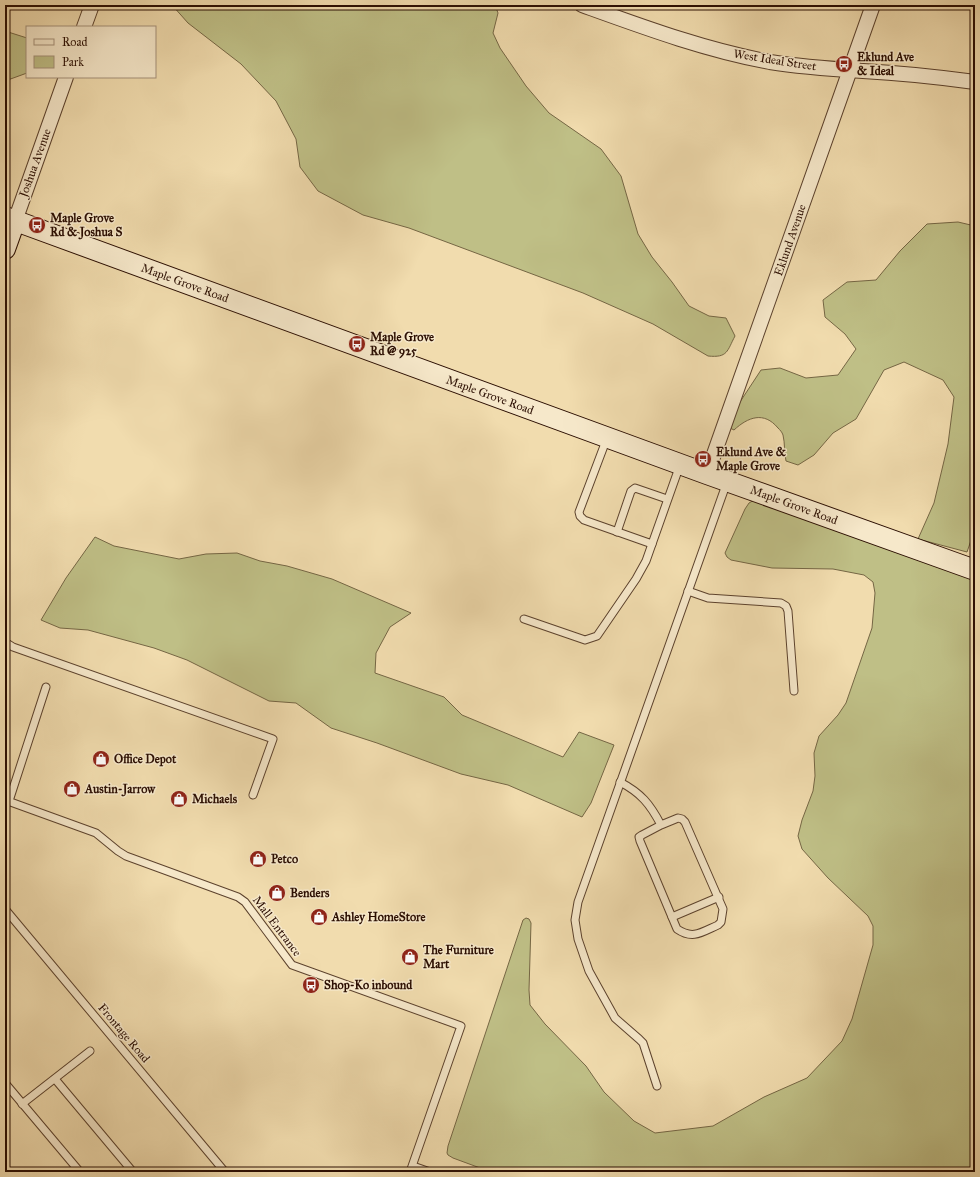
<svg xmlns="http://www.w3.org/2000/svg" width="980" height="1177" viewBox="0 0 980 1177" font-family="'IM FELL Great Primer',serif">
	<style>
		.green { fill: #bfbf86; stroke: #756644 }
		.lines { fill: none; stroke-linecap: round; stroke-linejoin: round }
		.lane-casing { stroke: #5c422d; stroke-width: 9 }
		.street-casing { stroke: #5c422d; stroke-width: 16 }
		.secondary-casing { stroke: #2b0e02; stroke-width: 22 }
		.lane { stroke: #f6e8ca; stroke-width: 7 }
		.street { stroke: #f6e8ca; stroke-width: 14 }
		.secondary { stroke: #f6e8ca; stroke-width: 20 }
		.labels { text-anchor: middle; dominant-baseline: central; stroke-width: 3; stroke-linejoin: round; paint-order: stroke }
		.poi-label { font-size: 12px; font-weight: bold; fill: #2b0e02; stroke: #f6e8ca; text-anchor: start }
		.street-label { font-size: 12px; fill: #2b0e02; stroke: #f6e8ca }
	</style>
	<rect width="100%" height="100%" fill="#f1dcae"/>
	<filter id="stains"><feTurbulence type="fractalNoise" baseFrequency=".005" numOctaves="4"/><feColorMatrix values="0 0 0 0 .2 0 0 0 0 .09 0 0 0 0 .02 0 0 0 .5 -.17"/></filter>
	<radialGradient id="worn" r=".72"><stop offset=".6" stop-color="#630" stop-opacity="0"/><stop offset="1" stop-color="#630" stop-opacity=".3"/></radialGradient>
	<g class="green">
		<path d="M172,5H495L498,13L493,33L500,48L526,86L549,113L601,149L621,176L638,234L652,257L672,282L689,306L709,316L726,318L735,336C727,351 728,358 708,356L653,324L583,293L409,228L363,215L318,191L300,167L296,139L276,101L241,64L188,23Z"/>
		<polygon points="5,31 27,38 27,73 5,81"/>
		<path d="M958,222L975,226V529L967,552L918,539L934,503L948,444L954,397L943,380L904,362L884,370L856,419L833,433L814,455L798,465L786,461C784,452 785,443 783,435C782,432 780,430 778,428C764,411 748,417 734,430L728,427L738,405L761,370L780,368L806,378L838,375L856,349L845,334L825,317L823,300L847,282L876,280L900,251L927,224Z"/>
		<polygon points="756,499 884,545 975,580 975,1116 971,1127 975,1130 975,1172 491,1172 453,1158 448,1155 447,1153 448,1146 523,920 526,918 529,919 531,923 529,990 530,1005 545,1024 586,1066 604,1092 634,1121 655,1133 713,1126 764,1097 807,1078 842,1041 852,1019 873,945 873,926 868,916 828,878 802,849 798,836 802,820 813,791 815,776 814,753 819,736 838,715 846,703 872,628 875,593 873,582 864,575 833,569 772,568 731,560 727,557 725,553 745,509 749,503"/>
		<polygon points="95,537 114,546 179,559 206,554 237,553 260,561 287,566 332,579 411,613 390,627 376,653 375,673 444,697 462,715 563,757 579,732 614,745 591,803 582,817 508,785 461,774 377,743 331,728 296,703 269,701 187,660 154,648 88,630 60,628 41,620 66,578"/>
	</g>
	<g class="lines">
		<g class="lane-casing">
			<g id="lane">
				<polyline points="607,438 579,512 580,516 584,520 652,544 680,465"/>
				<polyline points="617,532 631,491 635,488 667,499"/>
				<polyline points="688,591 708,598 781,603 786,606 788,611 794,691"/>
				<polyline points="524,619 585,640 597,636 636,579 646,561 652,544"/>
				<polyline points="5,642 13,647 273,739 253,795"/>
				<path d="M620,782C641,793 650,804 661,825L642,835L639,837L640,841L677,929C693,940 702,932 718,925L721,922L723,909L685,822L682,819L678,818L661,825"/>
				<polyline points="5,800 96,833 118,851 126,856 238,897 245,902 292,965 461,1026 410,1172"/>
				<polyline points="9,801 46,687"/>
				<polyline points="5,909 225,1172"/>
				<polyline points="672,917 719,897"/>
				<polyline points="55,1079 133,1172"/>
				<polyline points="5,1083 80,1172"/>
				<polyline points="657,1086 643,1043 639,1039 615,1018 589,971 578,939 575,920 578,902 727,482"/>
				<polyline points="22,1104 90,1051"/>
				<polyline points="413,1166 430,1172"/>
			</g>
		</g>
		<g class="street-casing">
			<g id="street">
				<path d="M582,5C643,27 705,50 770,62C801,67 832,69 863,71C901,73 938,77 975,82"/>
				<polyline points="84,27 92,5"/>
				<polyline points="15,221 66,77"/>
				<polyline points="707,474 873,5"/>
			</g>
		</g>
		<g class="secondary-casing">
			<g id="secondary">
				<polyline points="5,217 707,474 975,570"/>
				<polyline points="5,249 15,221"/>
			</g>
		</g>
		<use href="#lane" class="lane"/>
		<use href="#street" class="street"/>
		<use href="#secondary" class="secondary"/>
	</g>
	<defs>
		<g id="bus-disc" transform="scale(0.9)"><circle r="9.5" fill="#8f2418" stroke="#f6e8ca"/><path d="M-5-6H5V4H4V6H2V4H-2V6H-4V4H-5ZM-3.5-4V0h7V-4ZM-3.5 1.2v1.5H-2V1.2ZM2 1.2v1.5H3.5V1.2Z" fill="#fff"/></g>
		<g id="shop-disc" transform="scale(0.9)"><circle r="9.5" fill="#8f2418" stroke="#f6e8ca"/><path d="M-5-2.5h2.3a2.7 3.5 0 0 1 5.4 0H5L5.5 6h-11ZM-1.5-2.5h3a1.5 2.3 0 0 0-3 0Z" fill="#fff"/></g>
	</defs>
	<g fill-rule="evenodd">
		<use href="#bus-disc" x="844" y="64"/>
		<use href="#bus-disc" x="37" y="225"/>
		<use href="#bus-disc" x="357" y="344"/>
		<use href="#bus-disc" x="703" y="459"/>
		<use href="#shop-disc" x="101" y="759"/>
		<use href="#shop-disc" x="72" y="789"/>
		<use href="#shop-disc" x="179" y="799"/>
		<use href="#shop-disc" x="258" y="859"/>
		<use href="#shop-disc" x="277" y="893"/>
		<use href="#shop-disc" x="319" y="917"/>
		<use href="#shop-disc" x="410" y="957"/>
		<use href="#bus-disc" x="311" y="985"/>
	</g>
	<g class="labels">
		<g class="poi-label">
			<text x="857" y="57">Eklund Ave<tspan x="857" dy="14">&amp; Ideal</tspan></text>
			<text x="50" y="218">Maple Grove<tspan x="50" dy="14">Rd &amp; Joshua S</tspan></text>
			<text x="370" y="337">Maple Grove<tspan x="370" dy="14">Rd @ 925</tspan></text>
			<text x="716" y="452">Eklund Ave &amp;<tspan x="716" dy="14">Maple Grove</tspan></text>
			<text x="114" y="759">Office Depot</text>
			<text x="85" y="789">Austin-Jarrow</text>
			<text x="192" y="799">Michaels</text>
			<text x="271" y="859">Petco</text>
			<text x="290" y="893">Benders</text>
			<text x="332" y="917">Ashley HomeStore</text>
			<text x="423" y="950">The Furniture<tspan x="423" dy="14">Mart</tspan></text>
			<text x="324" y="985">Shop-Ko inbound</text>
		</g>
		<g class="street-label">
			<text transform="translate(775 60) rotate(9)">West Ideal Street</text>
			<text transform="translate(35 163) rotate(-70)">Joshua Avenue</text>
			<text transform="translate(790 240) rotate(-71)">Eklund Avenue</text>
			<text transform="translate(185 283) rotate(20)">Maple Grove Road</text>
			<text transform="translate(490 395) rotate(20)">Maple Grove Road</text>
			<text transform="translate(794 505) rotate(20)">Maple Grove Road</text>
			<text transform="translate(277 926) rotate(53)">Mall Entrance</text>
			<text transform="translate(124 1033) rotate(50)">Frontage Road</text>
		</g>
	</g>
	<rect width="980" height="1177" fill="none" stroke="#f1dcae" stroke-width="20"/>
	<rect x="6" y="6" width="968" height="1165" fill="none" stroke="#2b0e02" stroke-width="2"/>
	<rect x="10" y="10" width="960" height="1157" fill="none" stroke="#2b0e02"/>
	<rect x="26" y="26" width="130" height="52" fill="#f6e8ca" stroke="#a5917a"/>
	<rect x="34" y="39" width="20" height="6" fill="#f6e8ca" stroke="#a5917a"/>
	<text x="62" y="46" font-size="12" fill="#2b0e02">Road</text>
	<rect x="34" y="56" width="20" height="12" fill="#bfbf86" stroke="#a5917a"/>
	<text x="62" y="66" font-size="12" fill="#2b0e02">Park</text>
	<rect width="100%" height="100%" filter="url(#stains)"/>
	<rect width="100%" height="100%" fill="url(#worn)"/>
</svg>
